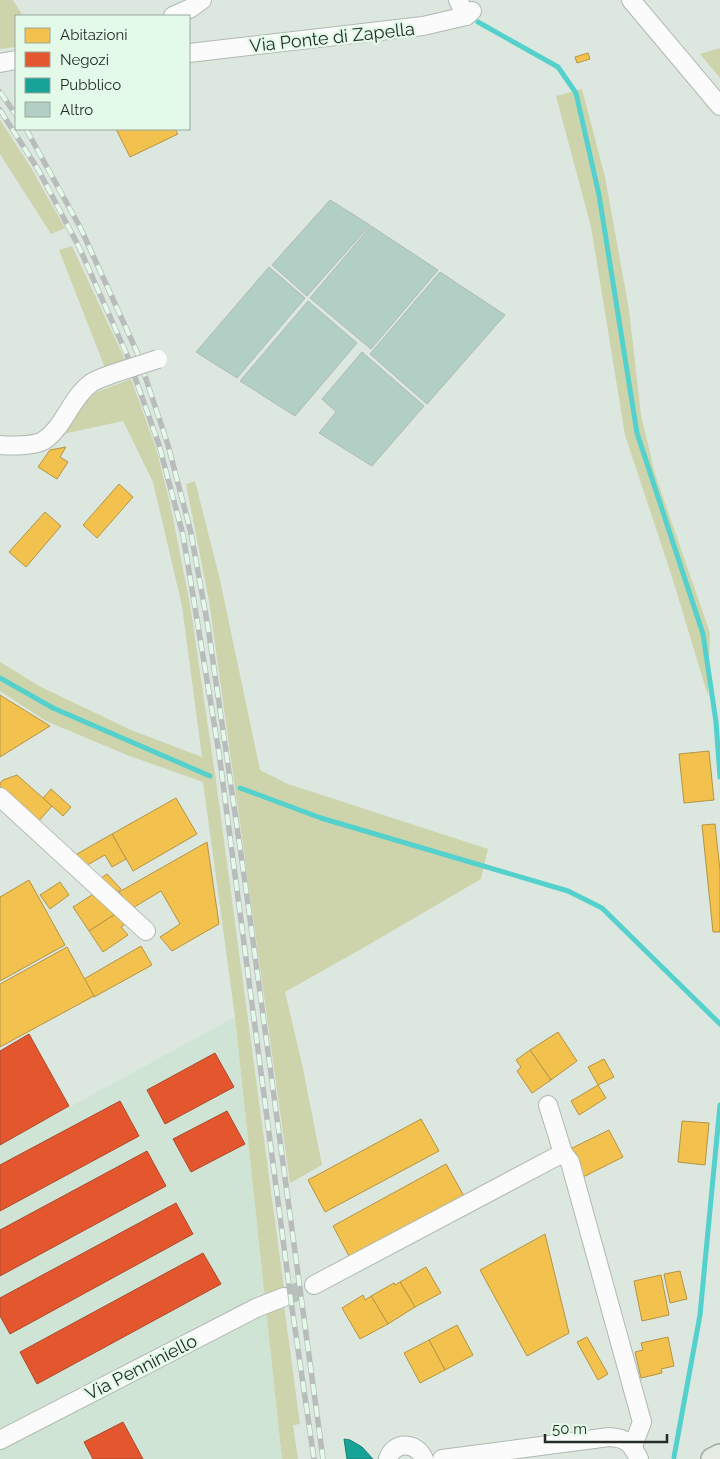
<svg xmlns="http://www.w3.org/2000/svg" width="720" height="1459" viewBox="0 0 720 1459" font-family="Raleway,sans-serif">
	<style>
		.built { fill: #d0e4d5 }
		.green { fill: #cdd4ac }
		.homes { fill: #f2c14e; stroke: #b49542 }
		.shops { fill: #e4572e; stroke: #ab4a2c }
		.public { fill: #17a398; stroke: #1b8076 }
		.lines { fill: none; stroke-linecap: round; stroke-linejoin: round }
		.stream { stroke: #54d1cc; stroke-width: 5 }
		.building { fill: #b1cfc4; stroke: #b1bab5 }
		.minor-tunnel { stroke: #b7c2ba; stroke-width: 18; stroke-dasharray: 18 9; stroke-linecap: butt }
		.minor-casing { stroke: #b0b9b2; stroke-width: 20 }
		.major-casing { stroke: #a1ab9f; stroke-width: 24 }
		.minor { stroke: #fafbfa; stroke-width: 18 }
		.major { stroke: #e5eae3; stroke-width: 21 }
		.rail-casing { stroke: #b8bcba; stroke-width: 5.5 }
		.rail { stroke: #e4fae9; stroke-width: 4; stroke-dasharray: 11; stroke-linecap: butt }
		.minor-bridge-casing { stroke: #b0b9b2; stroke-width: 20; stroke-linecap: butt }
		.minor-bridge { stroke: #fafbfa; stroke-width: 18 }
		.labels { text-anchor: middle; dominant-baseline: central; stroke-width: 5; stroke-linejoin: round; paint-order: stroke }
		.street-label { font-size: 18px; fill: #252d27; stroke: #e4fae9 }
	</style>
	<rect width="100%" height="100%" fill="#dce7df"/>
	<polygon class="built" points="235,1017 282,1459 0,1459 0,1145"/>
	<g class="green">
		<polygon points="0,0 13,0 23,16 16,16 16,47 0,49"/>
		<polygon points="720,48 720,78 700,54"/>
		<polygon points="582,89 605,177 629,310 641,415 655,474 710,633 708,696 672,577 625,435 591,227 556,96"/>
		<polygon points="0,120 30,166 65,228 51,234 0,154"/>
		<polygon points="72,246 125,360 105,368 59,250"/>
		<polygon points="131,379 156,448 170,503 190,604 216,781 286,1303 284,1305 300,1424 293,1425 298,1459 282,1459 235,1017 203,782 127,755 46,721 0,691 0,662 41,687 131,730 202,757 182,606 153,482 123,421 63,434 88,397 97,392"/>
		<polygon points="195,481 220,580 260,770 288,784 488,849 481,879 370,944 285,992 302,1064 322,1165 290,1183 209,601 186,484"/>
	</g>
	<g class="homes">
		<polygon points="588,53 590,59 577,63 575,57"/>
		<polygon points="116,129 175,129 178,134 130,157"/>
		<polygon points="66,447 60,457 68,462 57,479 38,467 50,450"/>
		<polygon points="119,484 133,497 97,538 83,525"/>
		<polygon points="45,512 61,526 26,567 9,552"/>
		<polygon points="0,695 50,726 0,757"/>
		<polygon points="709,751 714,800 684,803 679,754"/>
		<polygon points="17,775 52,806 37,823 0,792 0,783 3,780"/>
		<polygon points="51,789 71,807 63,816 43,798"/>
		<polygon points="176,798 197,834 133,871 112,834"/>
		<polygon points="715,824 720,870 720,932 713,932 702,825"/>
		<polygon points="112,834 126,859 112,867 105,855 82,868 70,858"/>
		<polygon points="207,842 219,924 172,951 160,937 180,924 161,891 131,909 119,892"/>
		<polygon points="107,874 121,889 112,896 97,881"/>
		<polygon points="29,880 65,945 0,981 0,897"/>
		<polygon points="60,882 69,895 50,909 40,895"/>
		<polygon points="95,893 117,913 89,931 73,907"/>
		<polygon points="117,913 127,923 121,927 128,935 103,952 89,931"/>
		<polygon points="141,946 152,965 94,997 84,979"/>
		<polygon points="67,947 94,996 0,1047 0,984"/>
		<polygon points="558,1032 577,1061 551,1080 530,1050"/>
		<polygon points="530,1050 551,1080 532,1093 517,1071 521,1067 516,1060"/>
		<polygon points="604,1059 614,1077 598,1085 588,1067"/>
		<polygon points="598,1085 606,1098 579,1115 571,1101"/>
		<polygon points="421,1119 439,1151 325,1212 308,1180"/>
		<polygon points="682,1121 709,1123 705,1165 678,1162"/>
		<polygon points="609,1130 623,1157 581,1178 570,1149"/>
		<polygon points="446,1164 464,1196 350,1258 333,1226"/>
		<polygon points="545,1234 569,1333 527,1356 480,1270"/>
		<polygon points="426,1267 441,1293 415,1307 400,1282"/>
		<polygon points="680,1271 687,1299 670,1303 664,1274"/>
		<polygon points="661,1275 669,1315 642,1321 634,1281"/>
		<polygon points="400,1282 415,1307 388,1324 371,1296 394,1283 395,1285"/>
		<polygon points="363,1295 365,1300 371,1296 388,1324 360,1339 342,1308"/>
		<polygon points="457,1325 473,1355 445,1370 429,1340"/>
		<polygon points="587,1337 608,1374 598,1380 577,1342"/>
		<polygon points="668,1337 674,1366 661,1369 662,1373 641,1378 635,1352 643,1350 641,1343"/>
		<polygon points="429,1340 445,1370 420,1383 404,1353"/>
	</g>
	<g class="shops">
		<polygon points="29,1034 69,1106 0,1145 0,1051"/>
		<polygon points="215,1053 234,1087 165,1124 147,1090"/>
		<polygon points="120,1101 139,1136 0,1211 0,1165"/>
		<polygon points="227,1111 245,1144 191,1172 173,1139"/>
		<polygon points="147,1151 166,1186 0,1276 0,1230"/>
		<polygon points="176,1203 193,1234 10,1334 0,1316 0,1298"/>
		<polygon points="203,1253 221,1284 37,1384 20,1352"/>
		<polygon points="123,1422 143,1459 93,1459 84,1442"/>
	</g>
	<polygon class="public" points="344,1439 350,1440 362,1447 373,1459 347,1459"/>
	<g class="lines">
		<g class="stream">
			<polyline points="478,22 558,67 576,93 599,195 637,433 703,634 716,722 720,777"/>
			<polyline points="0,678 53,708 210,776"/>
			<polyline points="240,788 321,818 568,891 602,908 720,1024"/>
			<polyline points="674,1457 700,1315 720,1105"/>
		</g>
	</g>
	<g class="building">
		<polygon points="330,200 370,225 307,296 272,265"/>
		<polygon points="371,226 438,270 371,349 310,298"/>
		<polygon points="269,267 305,298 237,378 196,352"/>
		<polygon points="440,272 505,315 427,404 370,354"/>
		<polygon points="308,301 357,343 295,416 240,381"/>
		<polygon points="362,352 424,406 372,466 319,433 336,412 322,399"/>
	</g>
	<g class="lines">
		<polyline class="minor-tunnel" points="284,1297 314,1285"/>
		<g class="minor-casing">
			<g id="minor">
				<polyline points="458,0 466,16"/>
				<polyline points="631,0 720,106"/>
				<polyline points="173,16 191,8 202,0"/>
				<polyline points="189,53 423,26 466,16 472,11"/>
				<polyline points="0,63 16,60"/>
				<path d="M0,445C10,446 34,446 43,441C64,428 70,399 90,384C96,379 105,377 112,374"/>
				<polyline points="0,797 146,931"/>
				<polyline points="548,1105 563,1153 570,1162 642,1422 633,1446"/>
				<polyline points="314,1285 563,1153"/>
				<polyline points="0,1440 256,1308 284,1297"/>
				<path d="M388,1459C394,1440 417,1442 424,1459"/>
				<path d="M442,1459L609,1437C627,1438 631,1443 639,1459"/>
			</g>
		</g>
		<g class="major-casing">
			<polyline id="major" points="712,1459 720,1455"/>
		</g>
		<use href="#minor" class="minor"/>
		<use href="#major" class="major"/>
		<g class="rail-casing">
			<g id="rail">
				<polyline points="0,92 16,115"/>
				<polyline points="0,110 39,171 79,247 127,355 159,445 183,535 219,753 292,1308 314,1459"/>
				<polyline points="26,129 81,229 137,352 168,445 191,533 208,627 246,889 323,1459"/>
			</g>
		</g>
		<use href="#rail" class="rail"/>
		<g class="minor-bridge-casing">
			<polyline id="minor-bridge" points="112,374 158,359"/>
		</g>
		<use href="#minor-bridge" class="minor-bridge"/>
	</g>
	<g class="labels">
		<g class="street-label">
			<text transform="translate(332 37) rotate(-6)">Via Ponte di Zapella</text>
			<text transform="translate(141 1367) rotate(-27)">Via Penniniello</text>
		</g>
	</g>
	<rect x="15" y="15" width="175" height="115" fill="#e4fae9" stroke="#98a89b"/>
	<rect x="25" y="28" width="25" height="15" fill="#f2c14e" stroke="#98a89b"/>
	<text x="60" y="40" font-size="15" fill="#252d27">Abitazioni</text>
	<rect x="25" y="52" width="25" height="15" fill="#e4572e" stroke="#98a89b"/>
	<text x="60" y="65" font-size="15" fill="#252d27">Negozi</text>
	<rect x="25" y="78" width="25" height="15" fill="#17a398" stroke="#98a89b"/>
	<text x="60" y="90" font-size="15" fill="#252d27">Pubblico</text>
	<rect x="25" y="102" width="25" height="15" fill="#b1cfc4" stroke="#98a89b"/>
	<text x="60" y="115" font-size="15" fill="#252d27">Altro</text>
	<path d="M545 1434v8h122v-8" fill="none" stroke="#252d27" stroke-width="2.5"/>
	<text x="552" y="1434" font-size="15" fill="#252d27" stroke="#e4fae9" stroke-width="4" paint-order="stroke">50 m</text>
</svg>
